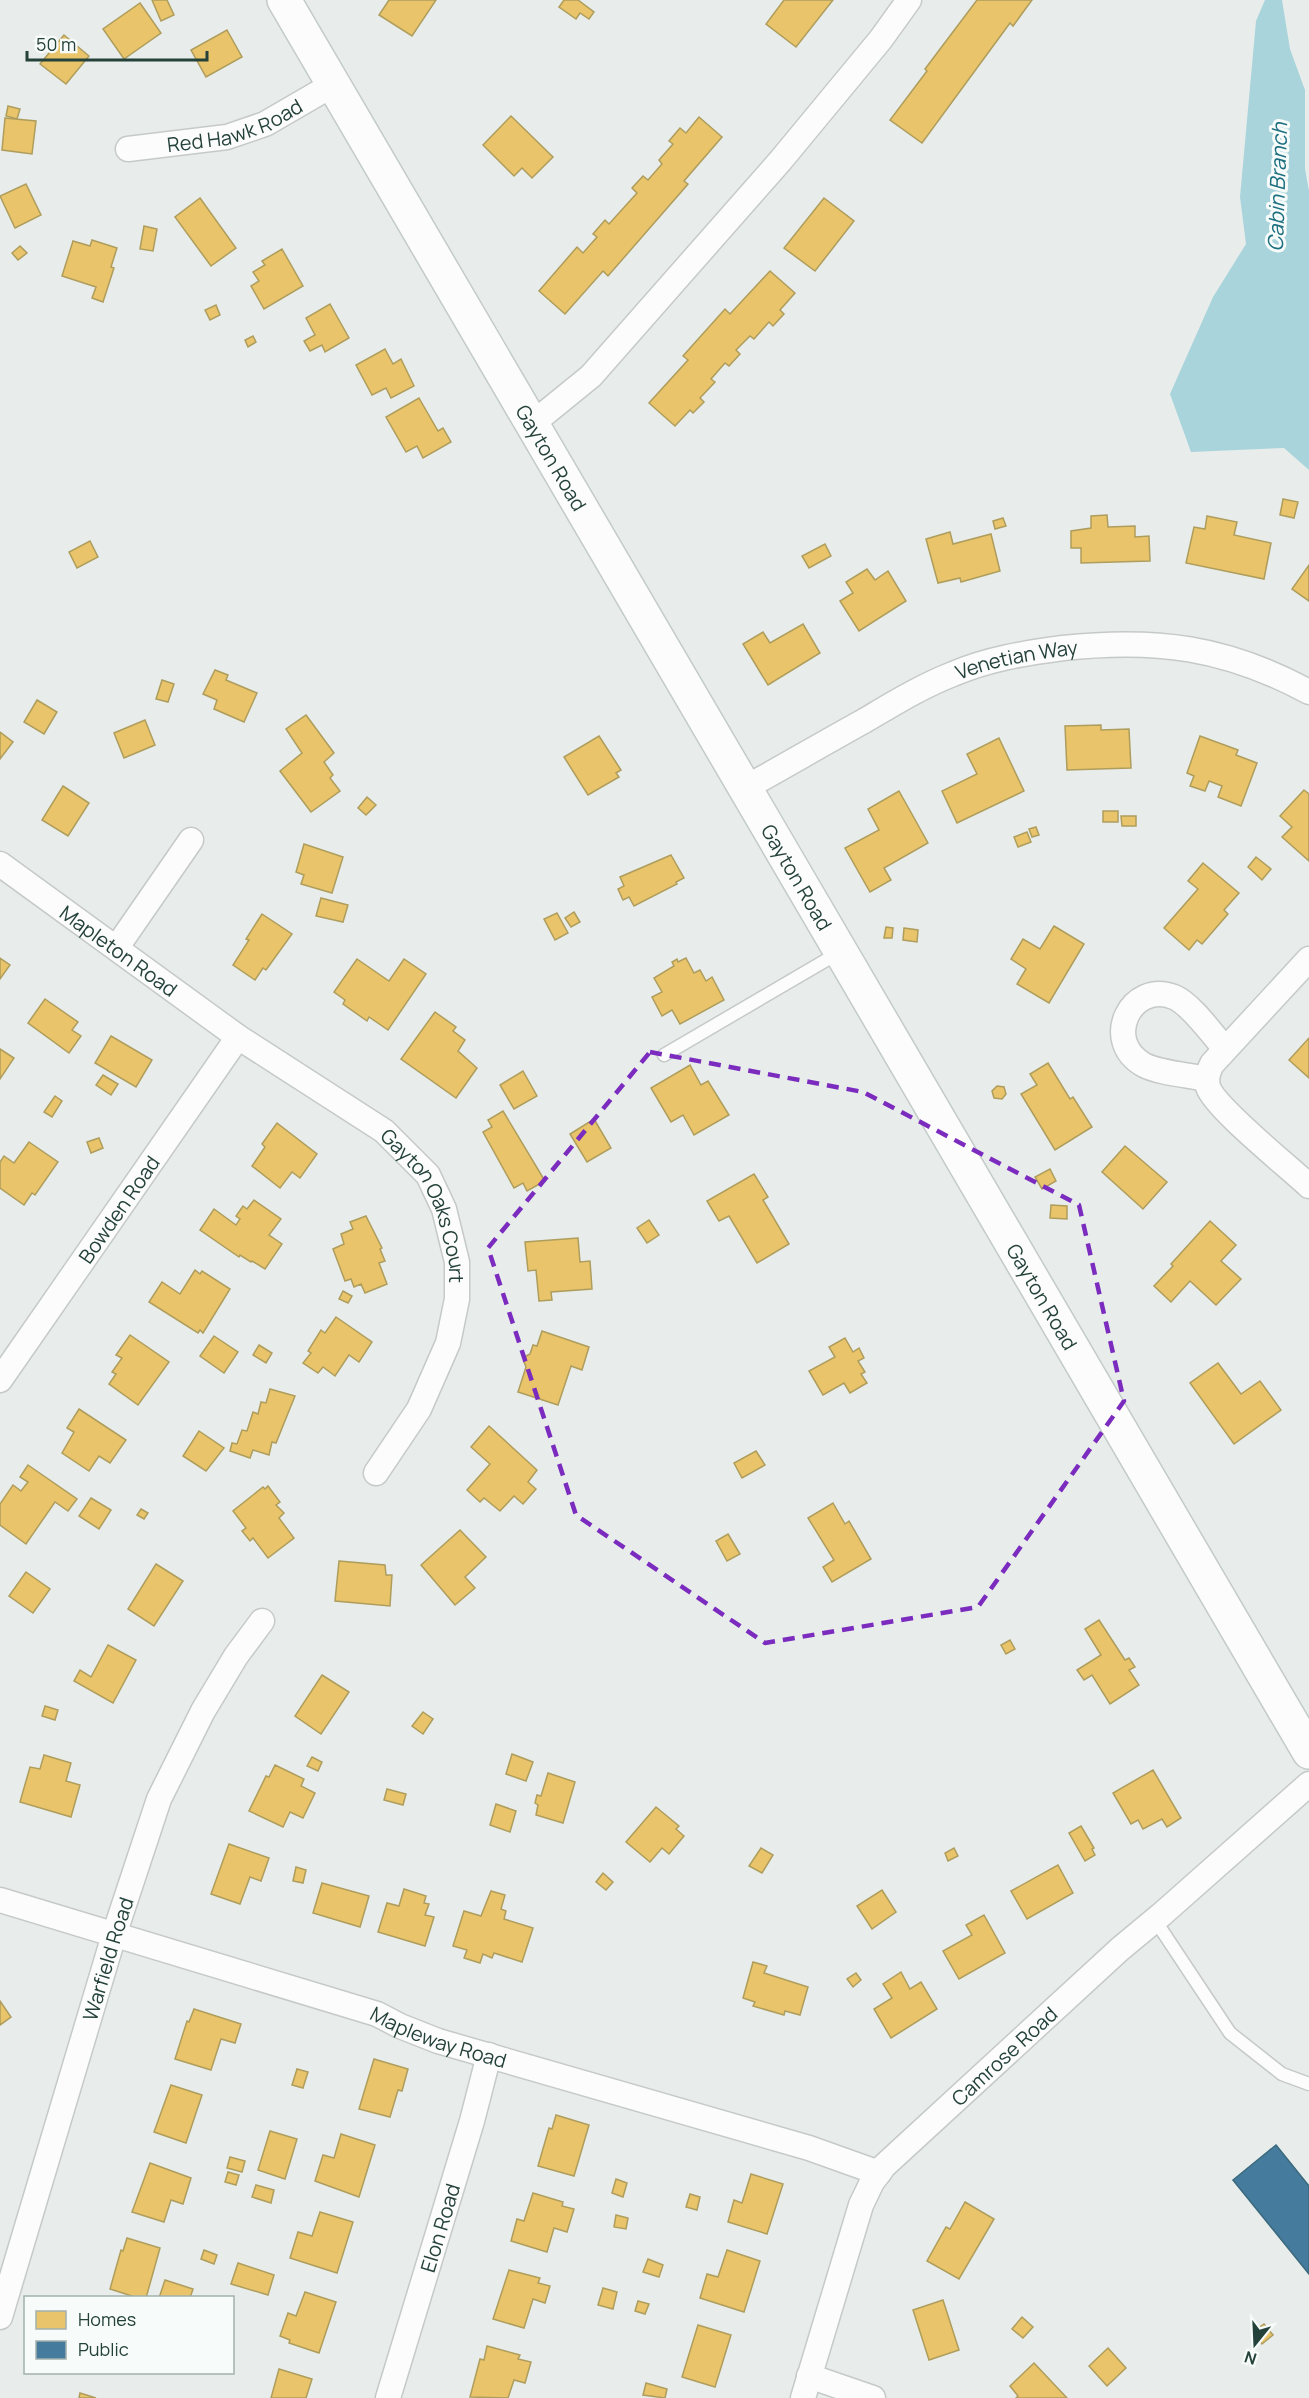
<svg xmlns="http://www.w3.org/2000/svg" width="1309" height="2398" viewBox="0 0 1309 2398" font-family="Manrope,sans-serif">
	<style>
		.water { fill: #a9d4db }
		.homes { fill: #e9c46a; stroke: #ae9d5c; stroke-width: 1.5 }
		.public { fill: #457b9d; stroke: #3b6a7f; stroke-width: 1.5 }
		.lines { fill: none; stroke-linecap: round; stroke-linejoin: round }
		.lane-casing { stroke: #c5cac8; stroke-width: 15 }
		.street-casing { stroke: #c5cac8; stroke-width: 27 }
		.secondary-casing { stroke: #c3cbc8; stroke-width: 36 }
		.lane { stroke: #fcfcfc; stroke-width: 12 }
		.street { stroke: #fcfcfc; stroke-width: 24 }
		.secondary { stroke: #fcfcfc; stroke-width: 33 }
		.marked { fill: none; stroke: #7b2cbf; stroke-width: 4.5; stroke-dasharray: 12 8; stroke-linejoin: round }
		.labels { text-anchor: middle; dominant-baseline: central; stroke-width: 6; stroke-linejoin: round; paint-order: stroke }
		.street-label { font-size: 20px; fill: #24423a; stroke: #f7fbf9 }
		.water-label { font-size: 21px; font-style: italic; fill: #1c6f80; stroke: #f7fbf9 }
	</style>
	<rect width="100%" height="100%" fill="#e8edeb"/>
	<polygon class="water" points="1265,0 1282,0 1290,49 1305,90 1305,169 1309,191 1309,470 1284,448 1191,452 1170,394 1213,297 1246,244 1240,197 1256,21"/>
	<g class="homes">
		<polygon points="152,0 167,0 174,15 161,21"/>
		<polygon points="389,0 436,0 412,36 379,15"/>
		<polygon points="564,0 578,0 594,12 589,19 580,13 576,19 559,7"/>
		<polygon points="784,0 833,0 796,47 766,24"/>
		<polygon points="977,0 1032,0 1013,26 1010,23 922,143 890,120 927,71 925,69"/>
		<polygon points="140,3 161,33 124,59 103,29"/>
		<polygon points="227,30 242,57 206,77 191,50"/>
		<polygon points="64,35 89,56 66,84 40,64"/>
		<polygon points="8,106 20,109 17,119 6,116"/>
		<polygon points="511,116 553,157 532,178 522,168 514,176 483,145"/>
		<polygon points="699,117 722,137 684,181 688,184 608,276 603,271 565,314 539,291 577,247 583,253 597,237 593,234 605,220 609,224 637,193 632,188 643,176 648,180 662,164 659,160 673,144 669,141 680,128 686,133"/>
		<polygon points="5,118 36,121 32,154 2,150"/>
		<polygon points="26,184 41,215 15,228 0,196"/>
		<polygon points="200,198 236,248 211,266 175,217"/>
		<polygon points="824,198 854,221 815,271 784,248"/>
		<polygon points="144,226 157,229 153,251 140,249"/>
		<polygon points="92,240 117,248 111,267 114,268 103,302 92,298 96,287 62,276 73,241 90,246"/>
		<polygon points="20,246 27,253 18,260 12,253"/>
		<polygon points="282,249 303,286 264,309 251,286 259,281 253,272 265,265 262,261"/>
		<polygon points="770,271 795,293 780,310 784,314 773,326 769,322 754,339 750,336 736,350 740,354 729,366 725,363 711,379 715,382 700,398 704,402 693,413 690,410 675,426 649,403 688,360 683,356 725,309 730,314"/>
		<polygon points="330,304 349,338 325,352 322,345 310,351 304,341 315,335 306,318"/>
		<polygon points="216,305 220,315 210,320 205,310"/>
		<polygon points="253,336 256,342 248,347 245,340"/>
		<polygon points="385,349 393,364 401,359 414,386 391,398 386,388 372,395 356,365"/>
		<polygon points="419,398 438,431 443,428 451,442 423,458 417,446 406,452 386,417"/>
		<polygon points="1283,499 1298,502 1294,518 1280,515"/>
		<polygon points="1107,515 1108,527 1135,526 1135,537 1149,536 1150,561 1081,563 1081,548 1071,548 1071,531 1091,528 1091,516"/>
		<polygon points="1207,516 1237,522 1234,535 1271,543 1264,579 1186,563 1194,527 1205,529"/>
		<polygon points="1003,518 1006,526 995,529 993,521"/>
		<polygon points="950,532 953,544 991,534 1000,571 961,582 960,578 938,583 926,539"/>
		<polygon points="90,541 98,557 77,568 69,552"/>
		<polygon points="825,544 831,556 809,568 802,556"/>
		<polygon points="1309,565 1309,601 1292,589"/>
		<polygon points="867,569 875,580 888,571 906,601 859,631 840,601 853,593 846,582"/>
		<polygon points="803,624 820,653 768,685 743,644 763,632 770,643"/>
		<polygon points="215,670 228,675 226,680 257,693 244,722 214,709 217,700 203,694"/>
		<polygon points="162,680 174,684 168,702 156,699"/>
		<polygon points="37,700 57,712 44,734 24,722"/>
		<polygon points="306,715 334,753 324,762 333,775 330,778 340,791 311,812 280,771 302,753 286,729"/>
		<polygon points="145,720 155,745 124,758 114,733"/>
		<polygon points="1101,725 1101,730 1129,729 1131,768 1067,770 1065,726"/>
		<polygon points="0,732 13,742 0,759"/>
		<polygon points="599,736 621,770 616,773 619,777 588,795 564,757"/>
		<polygon points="1200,736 1238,750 1236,755 1257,763 1241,806 1218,797 1222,786 1209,781 1205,791 1190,786 1194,776 1187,773"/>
		<polygon points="999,738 1024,791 957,823 942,791 977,774 967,754"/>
		<polygon points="63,786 89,803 68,836 42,820"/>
		<polygon points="1304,790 1309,794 1309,861 1282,837 1292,827 1280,816"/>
		<polygon points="899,791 928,843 884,868 891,880 870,892 845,848 879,830 868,809"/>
		<polygon points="367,797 376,805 366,815 358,808"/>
		<rect x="1103" y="811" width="15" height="11"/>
		<polygon points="1121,816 1136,816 1136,826 1122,826"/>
		<polygon points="1036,827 1039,835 1032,837 1029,829"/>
		<polygon points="1027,832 1031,842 1018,847 1014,837"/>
		<polygon points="304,844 343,857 332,893 301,884 304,875 296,872"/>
		<polygon points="671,855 684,878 676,882 677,884 634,906 629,897 623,900 618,889 624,886 620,877"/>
		<polygon points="1256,857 1271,869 1262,880 1248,867"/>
		<polygon points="1203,863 1239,893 1224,910 1228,914 1202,944 1197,940 1189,950 1164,928 1198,889 1188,881"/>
		<polygon points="321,898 348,905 343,922 316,916"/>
		<polygon points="574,912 580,922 571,927 565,918"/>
		<polygon points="557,913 568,933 555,940 544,919"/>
		<polygon points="262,914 292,934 266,970 263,968 255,980 233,965 249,940 246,939"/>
		<polygon points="1054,926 1084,944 1049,1003 1017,984 1026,969 1011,959 1023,939 1040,949"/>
		<polygon points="886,927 893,928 892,938 884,938"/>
		<polygon points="904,928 918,930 917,942 903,940"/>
		<polygon points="0,958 10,965 0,979"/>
		<polygon points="686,958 694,973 700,970 706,981 712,977 724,1000 680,1024 672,1010 662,1016 652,997 662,992 654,978 674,966 672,962 677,959 678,962"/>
		<polygon points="357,959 389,981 404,959 426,974 388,1030 369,1017 367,1021 343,1004 345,1000 334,992"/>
		<polygon points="45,999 78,1022 72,1030 81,1036 69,1053 28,1023"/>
		<polygon points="435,1012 456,1027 453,1031 465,1040 458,1051 477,1068 456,1098 401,1059"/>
		<polygon points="111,1036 152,1060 136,1087 95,1063"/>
		<polygon points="1309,1038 1309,1078 1289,1060"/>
		<polygon points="0,1049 14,1058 0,1079"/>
		<polygon points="1048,1063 1070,1099 1073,1097 1092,1127 1055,1150 1021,1094 1037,1085 1030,1074"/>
		<polygon points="690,1065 701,1085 708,1081 729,1115 694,1135 683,1115 671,1122 651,1088"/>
		<polygon points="523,1071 537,1096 514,1109 500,1085"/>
		<polygon points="103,1075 118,1084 111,1095 96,1085"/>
		<polygon points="997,1086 1004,1087 1006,1094 1002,1099 994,1098 992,1091"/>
		<polygon points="55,1096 62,1101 52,1117 44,1112"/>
		<polygon points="503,1111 545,1181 527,1191 523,1183 514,1188 483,1132 492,1127 488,1120"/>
		<polygon points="594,1119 611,1148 587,1162 570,1134"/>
		<polygon points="277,1123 317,1154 300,1178 292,1172 280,1188 252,1166 265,1147 262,1144"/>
		<polygon points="99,1138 103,1148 91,1153 87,1142"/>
		<polygon points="29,1142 58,1162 35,1195 32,1193 24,1205 0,1188 0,1162 4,1156 14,1163"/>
		<polygon points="1125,1146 1167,1182 1143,1209 1102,1172"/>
		<polygon points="1050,1169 1056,1181 1042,1189 1035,1177"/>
		<polygon points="754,1174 768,1197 763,1200 789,1244 757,1263 729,1216 719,1221 707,1201"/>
		<polygon points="254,1200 281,1219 269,1235 282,1244 265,1269 252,1261 251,1262 240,1255 239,1257 200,1230 214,1209 236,1225 240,1219 236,1216 243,1206 247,1209"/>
		<polygon points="1051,1205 1067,1206 1067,1219 1050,1218"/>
		<polygon points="366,1216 382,1248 380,1249 385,1261 379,1263 387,1284 365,1293 361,1284 354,1287 351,1279 345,1281 333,1249 344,1244 341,1234 353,1229 350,1222"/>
		<polygon points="649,1220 659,1235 647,1243 637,1228"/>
		<polygon points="1210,1221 1236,1245 1221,1261 1241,1279 1216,1305 1190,1281 1171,1302 1154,1286 1173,1266 1171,1264"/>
		<polygon points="578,1238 580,1262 590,1261 592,1289 551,1292 552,1300 539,1301 536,1270 528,1271 525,1242"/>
		<polygon points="195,1270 200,1274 202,1271 230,1289 203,1333 200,1330 198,1333 149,1302 162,1282 180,1294"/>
		<polygon points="343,1291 352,1296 348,1303 339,1299"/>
		<polygon points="336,1317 372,1342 359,1362 349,1355 335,1376 323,1367 318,1373 303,1363 311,1353 308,1351 321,1330 325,1333"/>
		<polygon points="542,1331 589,1347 582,1370 571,1366 558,1405 518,1392 526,1367 524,1362 526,1356 530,1354 533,1345 537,1346"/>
		<polygon points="130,1335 169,1362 138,1405 109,1384 116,1374 112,1372 122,1358 116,1355"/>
		<polygon points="214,1336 238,1352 224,1373 200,1356"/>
		<polygon points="845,1338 853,1352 859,1348 864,1358 858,1361 865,1372 861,1374 867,1383 850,1393 844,1383 823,1395 809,1371 835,1357 829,1347"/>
		<polygon points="259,1345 272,1353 266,1363 253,1355"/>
		<polygon points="1218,1363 1241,1394 1260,1381 1281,1410 1234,1444 1190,1383"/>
		<polygon points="270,1389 295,1396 276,1443 272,1442 269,1455 253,1450 250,1458 230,1451 232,1443 237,1444 242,1430 247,1431 253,1412 258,1414 261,1402 266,1403"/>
		<polygon points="79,1409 126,1440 110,1463 99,1456 89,1471 62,1453 74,1432 67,1428"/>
		<polygon points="489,1426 537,1470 528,1482 536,1489 523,1504 514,1496 500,1511 484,1498 480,1502 467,1490 490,1464 471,1447"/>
		<polygon points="199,1431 224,1448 206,1471 183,1456"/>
		<polygon points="756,1451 765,1465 742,1478 734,1463"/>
		<polygon points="28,1465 77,1499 68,1511 55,1502 26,1544 0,1525 0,1504 13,1485 21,1491 28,1482 20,1477"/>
		<polygon points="268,1486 280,1502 276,1505 284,1513 279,1518 294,1538 268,1558 253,1538 250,1541 242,1531 246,1528 233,1511 263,1487 265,1489"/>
		<polygon points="91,1498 111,1510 99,1529 79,1516"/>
		<polygon points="833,1503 845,1524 849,1521 871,1559 832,1582 823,1567 834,1560 808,1518"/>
		<polygon points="141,1509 148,1513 144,1519 137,1515"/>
		<polygon points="460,1530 486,1557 465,1577 475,1588 455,1605 421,1565"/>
		<polygon points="728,1534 740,1554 727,1561 716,1541"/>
		<polygon points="339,1561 385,1565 386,1575 392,1575 390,1606 335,1601"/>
		<polygon points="156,1564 183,1581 154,1626 128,1609"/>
		<polygon points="26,1572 50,1589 33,1613 9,1596"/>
		<polygon points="1099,1620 1125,1660 1129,1658 1135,1667 1129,1670 1139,1685 1110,1704 1092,1675 1084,1680 1077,1670 1101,1655 1085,1629"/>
		<polygon points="1010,1640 1015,1649 1006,1654 1001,1645"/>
		<polygon points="108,1645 136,1660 113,1703 74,1681 80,1670 91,1677"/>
		<polygon points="322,1675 349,1692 321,1734 295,1716"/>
		<polygon points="45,1706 58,1710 55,1720 42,1716"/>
		<polygon points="423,1712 433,1719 423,1734 412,1726"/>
		<polygon points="512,1754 533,1762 526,1781 506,1774"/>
		<polygon points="44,1755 71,1763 66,1781 80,1785 71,1817 20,1802 30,1767 40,1769"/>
		<polygon points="312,1757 322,1762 318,1771 307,1766"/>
		<polygon points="275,1765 304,1779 301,1786 315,1793 303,1818 290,1812 283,1827 249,1811 266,1776 269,1777"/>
		<polygon points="1153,1770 1181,1818 1167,1827 1162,1819 1143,1829 1138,1820 1131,1824 1113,1793"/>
		<polygon points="548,1773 575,1782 563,1823 536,1815 538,1805 535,1803 537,1795 541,1796"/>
		<polygon points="387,1789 406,1794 403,1805 384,1800"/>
		<polygon points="496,1804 516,1811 510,1832 490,1825"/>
		<polygon points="656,1807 679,1826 676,1829 684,1836 669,1854 662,1848 650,1862 626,1842"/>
		<polygon points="1081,1826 1094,1848 1092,1849 1095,1855 1085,1861 1069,1833"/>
		<polygon points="229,1844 269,1858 261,1881 250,1877 240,1904 211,1894"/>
		<polygon points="761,1848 773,1855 762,1873 749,1866"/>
		<polygon points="954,1848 958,1856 948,1861 945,1853"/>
		<polygon points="1058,1865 1073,1893 1027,1919 1011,1891"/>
		<polygon points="296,1867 306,1870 303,1883 293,1881"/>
		<polygon points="603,1873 613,1882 606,1890 596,1882"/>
		<polygon points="322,1883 369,1896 360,1927 313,1913"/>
		<polygon points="404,1889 426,1896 424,1903 429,1904 425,1915 434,1917 425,1946 378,1932 387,1903 399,1906"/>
		<polygon points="882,1890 896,1912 872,1929 857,1906"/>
		<polygon points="491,1891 505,1895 501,1909 506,1911 504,1919 533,1928 522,1962 494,1953 492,1958 483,1954 480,1963 464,1958 467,1950 453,1946 464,1911 481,1916"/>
		<polygon points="984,1915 1005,1953 959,1979 943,1951 972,1935 966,1925"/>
		<polygon points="753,1962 767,1966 764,1973 808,1987 800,2015 785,2011 784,2015 753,2006 755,2002 743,1998"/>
		<polygon points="901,1972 910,1989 921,1982 937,2009 891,2038 874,2009 892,1998 883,1984"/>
		<polygon points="856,1973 861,1980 853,1987 847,1979"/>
		<polygon points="0,2001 11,2017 0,2025"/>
		<polygon points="194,2009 241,2024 235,2043 221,2039 211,2070 175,2059 187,2021 189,2022"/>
		<polygon points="374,2059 408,2069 402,2091 398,2090 390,2117 359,2109"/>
		<polygon points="297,2069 308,2072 303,2088 292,2085"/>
		<polygon points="171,2085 202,2095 186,2143 154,2132"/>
		<polygon points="556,2115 589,2125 574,2176 538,2166 549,2128 552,2129"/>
		<polygon points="270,2131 297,2139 285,2179 258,2170"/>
		<polygon points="341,2134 375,2145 359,2197 315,2181 323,2155 334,2158"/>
		<polygon points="230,2157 245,2161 242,2172 227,2168"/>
		<polygon points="150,2163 191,2178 183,2204 171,2200 164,2222 132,2212"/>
		<polygon points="228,2172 239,2175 236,2185 225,2182"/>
		<polygon points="751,2174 783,2184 767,2234 728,2222 734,2200 742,2203"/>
		<polygon points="616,2179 627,2183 623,2197 612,2193"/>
		<polygon points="256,2185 274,2190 271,2203 252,2197"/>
		<polygon points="533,2193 563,2202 562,2206 574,2209 567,2232 554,2228 547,2252 511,2241 517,2219 524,2221"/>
		<polygon points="690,2194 700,2197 697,2210 686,2207"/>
		<polygon points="965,2202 994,2219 959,2279 927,2261 946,2227 950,2229"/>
		<polygon points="320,2212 353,2222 337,2273 290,2258 298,2232 312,2236"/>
		<polygon points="616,2215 628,2218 626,2229 614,2227"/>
		<polygon points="127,2238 160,2248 146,2298 138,2298 110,2289 121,2250 123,2251"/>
		<polygon points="204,2250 217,2255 214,2264 201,2259"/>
		<polygon points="727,2250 760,2261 744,2312 700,2298 707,2274 718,2277"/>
		<polygon points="648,2259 663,2265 659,2277 643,2272"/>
		<polygon points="238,2263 274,2275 268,2295 231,2284"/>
		<polygon points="509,2270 540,2278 538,2283 550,2286 545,2303 533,2299 524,2328 493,2319"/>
		<polygon points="165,2280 193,2289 190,2298 159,2298"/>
		<polygon points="603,2288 617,2292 613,2309 598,2305"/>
		<polygon points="305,2292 336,2302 319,2353 289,2343 290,2340 280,2336 288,2313 296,2316"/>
		<polygon points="943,2300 959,2350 929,2360 913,2310"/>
		<polygon points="638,2301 649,2304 645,2314 635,2311"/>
		<polygon points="1022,2317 1033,2327 1023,2338 1012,2329"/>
		<polygon points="1264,2324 1273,2335 1262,2344 1253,2332"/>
		<polygon points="698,2325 731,2335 715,2387 682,2377"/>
		<polygon points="487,2346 520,2355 518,2359 531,2362 525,2383 514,2380 508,2398 470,2397 480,2359 484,2360"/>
		<polygon points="1108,2348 1126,2368 1107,2386 1089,2366"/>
		<polygon points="1034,2363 1067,2398 1016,2398 1018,2396 1010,2386"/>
		<polygon points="279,2369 312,2379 306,2398 271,2398"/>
		<polygon points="646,2383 667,2389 665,2398 643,2395"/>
		<polygon points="80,2393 96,2398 79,2398"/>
	</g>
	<polygon class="public" points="1276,2145 1309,2186 1309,2274 1233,2180"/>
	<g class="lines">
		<g class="lane-casing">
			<g id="lane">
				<polyline points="664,1055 840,952"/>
				<polyline points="1155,1920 1230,2033 1282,2074 1309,2084"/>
			</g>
		</g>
		<g class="street-casing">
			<g id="street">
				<path id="s1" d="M128,149L227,137L265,124L334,84"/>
				<polyline points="532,424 591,376 781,160 881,39 909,0"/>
				<path id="s2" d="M745,788C785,766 824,743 864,721C893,704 922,686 953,674C988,659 1025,653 1063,648C1156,638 1226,647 1309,692"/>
				<path id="s3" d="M0,864L238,1037L384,1131L428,1175L444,1209L457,1262V1299L448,1343L419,1409L376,1473"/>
				<polyline points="117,947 191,840"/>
				<path d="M1309,959L1212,1064C1208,1072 1206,1078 1208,1087C1215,1108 1289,1167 1309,1186"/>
				<path d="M1207,1079C1189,1075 1159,1073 1144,1065C1101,1041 1131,980 1174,997C1191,1004 1212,1034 1225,1049"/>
				<path id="s4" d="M0,1380L238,1037"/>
				<path id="s5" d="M0,1900L377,2014L400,2026L438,2041L809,2148L879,2173"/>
				<path id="s6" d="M0,2317L114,1935L159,1799L203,1711L236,1656L262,1621"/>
				<polyline points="809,2376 873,2398"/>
				<path id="s7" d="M388,2398L472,2121L489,2055"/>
				<path id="s8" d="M803,2398L861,2205L872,2182L884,2166L1120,1949L1161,1915L1309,1784"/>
			</g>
		</g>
		<g class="secondary-casing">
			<g id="secondary">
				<path id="s9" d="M284,0L1309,1752"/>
			</g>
		</g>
		<use href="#lane" class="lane"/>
		<use href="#street" class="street"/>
		<use href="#secondary" class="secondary"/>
	</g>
	<path class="marked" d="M650,1052L863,1092L1079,1205L1124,1401L978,1607L765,1643L576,1515L488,1248Z"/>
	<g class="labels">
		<g class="street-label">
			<text stroke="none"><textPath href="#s1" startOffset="110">Red Hawk Road</textPath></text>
			<text stroke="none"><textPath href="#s9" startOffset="530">Gayton Road</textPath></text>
			<text stroke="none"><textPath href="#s2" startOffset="303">Venetian Way</textPath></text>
			<text stroke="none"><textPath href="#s9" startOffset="1016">Gayton Road</textPath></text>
			<text stroke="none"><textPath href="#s3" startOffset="147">Mapleton Road</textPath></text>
			<text stroke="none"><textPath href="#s4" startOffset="208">Bowden Road</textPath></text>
			<text stroke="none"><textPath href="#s3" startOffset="556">Gayton Oaks Court</textPath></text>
			<text stroke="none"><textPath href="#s9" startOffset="1502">Gayton Road</textPath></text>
			<text stroke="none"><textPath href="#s6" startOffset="374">Warfield Road</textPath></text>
			<text stroke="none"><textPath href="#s5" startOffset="460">Mapleway Road</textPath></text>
			<text stroke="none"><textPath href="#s8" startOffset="410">Camrose Road</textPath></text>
			<text stroke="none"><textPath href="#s7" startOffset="178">Elon Road</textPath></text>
		</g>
		<g class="water-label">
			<text transform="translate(1277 187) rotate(-88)">Cabin Branch</text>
		</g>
	</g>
	<rect x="24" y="2296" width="210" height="78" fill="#f7fbf9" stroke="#a3b1ad" stroke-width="1.5"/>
	<rect x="36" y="2311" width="30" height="18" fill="#e9c46a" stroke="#a3b1ad" stroke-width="1.5"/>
	<text x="78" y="2326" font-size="18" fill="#24423a">Homes</text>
	<rect x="36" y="2341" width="30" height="18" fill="#457b9d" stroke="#a3b1ad" stroke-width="1.5"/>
	<text x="78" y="2356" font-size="18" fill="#24423a">Public</text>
	<g transform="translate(1255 2344) rotate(198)" stroke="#f7fbf9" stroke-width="4.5" paint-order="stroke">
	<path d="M0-4.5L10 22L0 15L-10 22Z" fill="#24423a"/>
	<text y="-9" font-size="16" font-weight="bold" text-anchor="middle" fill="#24423a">N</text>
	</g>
	<path d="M27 51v9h180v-9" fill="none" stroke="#24423a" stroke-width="3"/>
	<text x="36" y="51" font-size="18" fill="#24423a" stroke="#f7fbf9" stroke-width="4.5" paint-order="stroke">50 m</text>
</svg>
